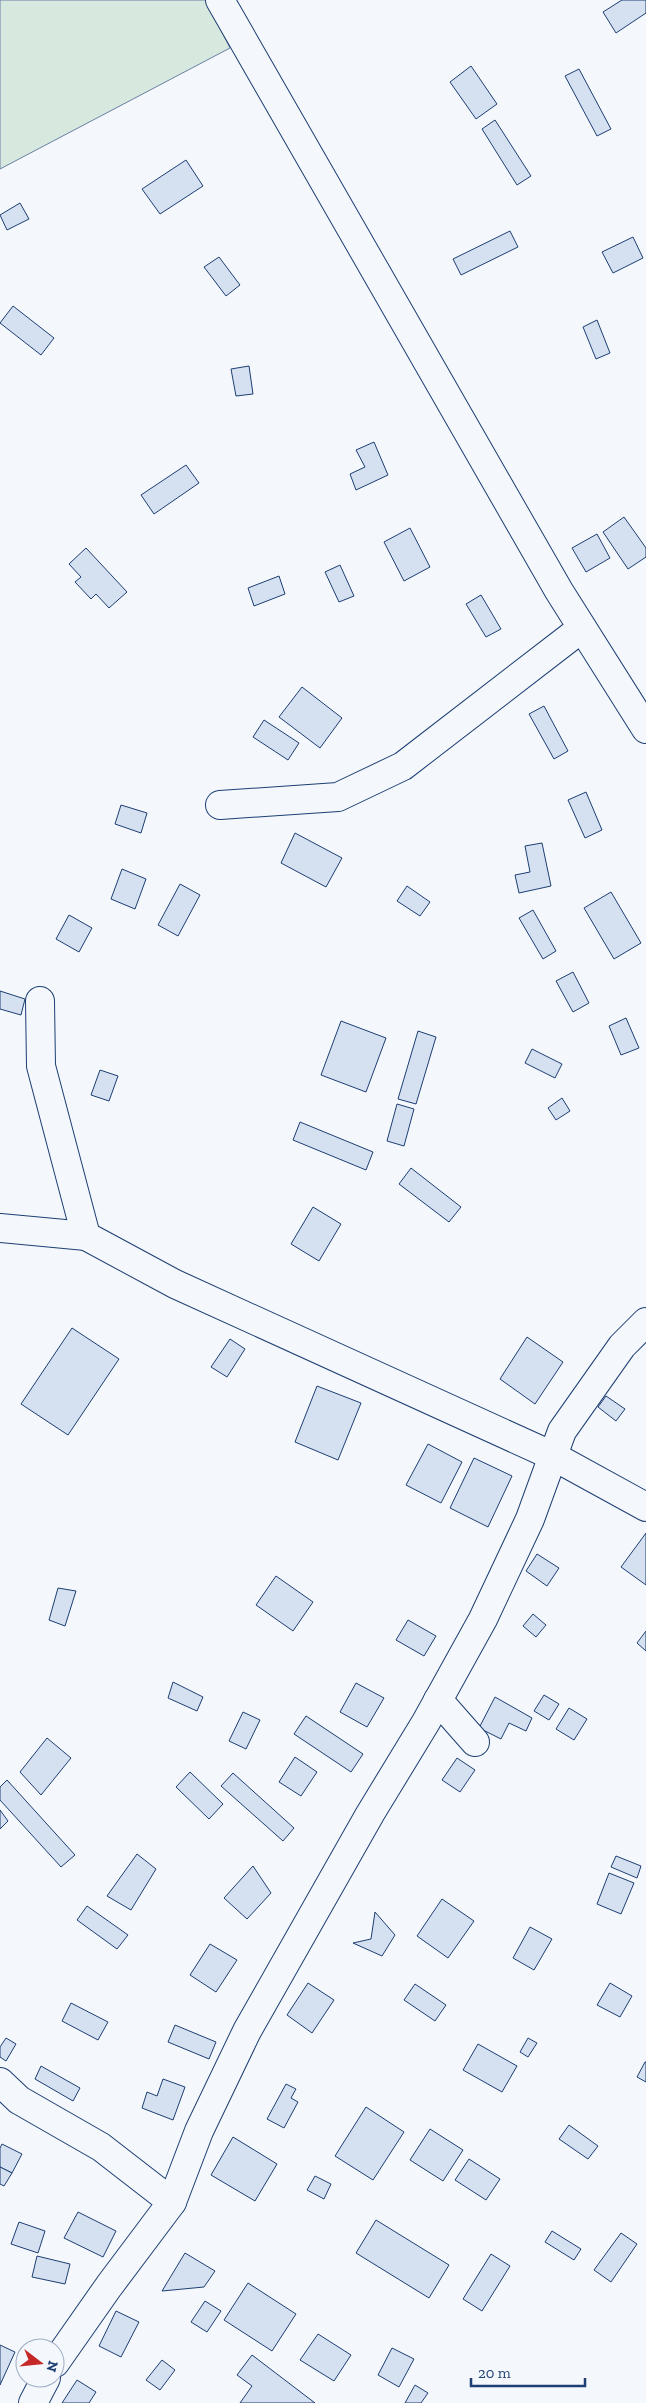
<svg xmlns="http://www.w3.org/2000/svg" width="646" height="2403" viewBox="0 0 646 2403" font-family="'Zilla Slab',serif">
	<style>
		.green { fill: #d7e8df; stroke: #687fa3 }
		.building { fill: #d5e0f0; stroke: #1d3f73 }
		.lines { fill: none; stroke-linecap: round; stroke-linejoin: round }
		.minor-casing { stroke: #1d3f73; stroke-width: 30 }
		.minor { stroke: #f4f7fb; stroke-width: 28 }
	</style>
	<rect width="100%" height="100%" fill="#f4f7fb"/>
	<polygon class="green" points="0,0 206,0 230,48 0,169"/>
	<g class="building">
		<polygon points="622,0 646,0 646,13 616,33 603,12"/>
		<polygon points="471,66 497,104 476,119 450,82"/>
		<polygon points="579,69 611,129 597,136 565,76"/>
		<polygon points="495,120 531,176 517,185 482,129"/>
		<polygon points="186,160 203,186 160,214 142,189"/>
		<polygon points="20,203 29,219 7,230 0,215"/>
		<polygon points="510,231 518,247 461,275 453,259"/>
		<polygon points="633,237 643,258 613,273 602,252"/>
		<polygon points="219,257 240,285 226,296 204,267"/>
		<polygon points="13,306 54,338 41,355 0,323"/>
		<polygon points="597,320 610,353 596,359 583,327"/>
		<polygon points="249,366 253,394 236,396 231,369"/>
		<polygon points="374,442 388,475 356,490 350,474 365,467 356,450"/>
		<polygon points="186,465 199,483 154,514 141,495"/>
		<polygon points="624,517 646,548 646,557 628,569 603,532"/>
		<polygon points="410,528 430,567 404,581 384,542"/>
		<polygon points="597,534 610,558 586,572 572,548"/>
		<polygon points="86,548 127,592 109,608 96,594 91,599 75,582 81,577 69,564"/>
		<polygon points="340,565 354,596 339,602 325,572"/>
		<polygon points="279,576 285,594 254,606 248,588"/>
		<polygon points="481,595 501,629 486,637 466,604"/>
		<polygon points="302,687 342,718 320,748 279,717"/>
		<polygon points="544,706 568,751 554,759 529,714"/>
		<polygon points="264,720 299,743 288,760 253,737"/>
		<polygon points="586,792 602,830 585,838 568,800"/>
		<polygon points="121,805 147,813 141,833 115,824"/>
		<polygon points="295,833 342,858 326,887 281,863"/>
		<polygon points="542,843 551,886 519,893 515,875 530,872 525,846"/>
		<polygon points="122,869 146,879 135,909 111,899"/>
		<polygon points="180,884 200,895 178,936 158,925"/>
		<polygon points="407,886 430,902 420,916 397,901"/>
		<polygon points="611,892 641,943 614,959 584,908"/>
		<polygon points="533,910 556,951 543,959 519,918"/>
		<polygon points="69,915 92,928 79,952 56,939"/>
		<polygon points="573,972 589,1003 573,1012 556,981"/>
		<polygon points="0,991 25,999 21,1015 0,1009"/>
		<polygon points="626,1018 639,1048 621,1055 609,1026"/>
		<polygon points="341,1021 386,1038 366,1092 321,1075"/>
		<polygon points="418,1031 436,1037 416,1104 398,1099"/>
		<polygon points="532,1049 562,1064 555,1078 525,1063"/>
		<polygon points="100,1070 118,1076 109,1101 91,1095"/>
		<polygon points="562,1098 570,1111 556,1120 548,1108"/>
		<polygon points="397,1104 414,1109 404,1146 387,1141"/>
		<polygon points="300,1122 373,1152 366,1170 293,1140"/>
		<polygon points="411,1168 461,1207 449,1222 399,1184"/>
		<polygon points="313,1207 341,1224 319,1261 291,1244"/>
		<polygon points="72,1328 119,1359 68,1435 21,1404"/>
		<polygon points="527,1337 563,1362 535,1404 500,1379"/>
		<polygon points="230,1339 245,1349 227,1377 211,1367"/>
		<polygon points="317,1386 361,1403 338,1460 295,1442"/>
		<polygon points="606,1396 625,1409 616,1421 598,1407"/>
		<polygon points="428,1444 462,1462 441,1503 406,1485"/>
		<polygon points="474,1458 512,1476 488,1527 450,1508"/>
		<polygon points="646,1533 646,1585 621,1567"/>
		<polygon points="537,1554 559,1568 547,1586 526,1571"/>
		<polygon points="276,1576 313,1602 293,1631 256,1605"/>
		<polygon points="58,1588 76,1591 65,1626 49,1620"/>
		<polygon points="533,1614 546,1625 536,1637 523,1626"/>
		<polygon points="408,1620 436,1636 424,1656 396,1640"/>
		<polygon points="646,1631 646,1651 637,1643"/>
		<polygon points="173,1682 203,1697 197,1711 168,1698"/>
		<polygon points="356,1683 384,1698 367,1727 340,1712"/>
		<polygon points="544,1695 559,1704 549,1720 534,1711"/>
		<polygon points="495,1697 532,1718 526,1731 509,1723 501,1739 479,1728"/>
		<polygon points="569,1708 587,1719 574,1740 556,1729"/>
		<polygon points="243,1712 260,1720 246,1749 229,1741"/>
		<polygon points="306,1716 363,1754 351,1772 294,1734"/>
		<polygon points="47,1738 71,1758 41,1795 20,1772"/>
		<polygon points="295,1757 317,1772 301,1796 279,1782"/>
		<polygon points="457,1758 475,1770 460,1792 442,1780"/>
		<polygon points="190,1772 223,1804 209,1819 176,1787"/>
		<polygon points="233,1773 294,1828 283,1841 221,1786"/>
		<polygon points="7,1780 75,1855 61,1867 0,1800 0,1787"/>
		<polygon points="0,1810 8,1821 0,1829"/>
		<polygon points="137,1854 156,1869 131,1910 107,1896"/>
		<polygon points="616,1856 641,1866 637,1878 611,1867"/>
		<polygon points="253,1866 271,1893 247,1919 224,1898"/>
		<polygon points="609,1873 634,1883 621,1914 597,1904"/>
		<polygon points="442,1899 474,1921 448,1958 417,1936"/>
		<polygon points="87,1906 128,1935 117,1949 77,1920"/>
		<polygon points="375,1912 395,1935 382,1956 353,1943 371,1939"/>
		<polygon points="530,1927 552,1939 534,1970 513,1958"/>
		<polygon points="210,1944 237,1960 216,1992 190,1975"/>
		<polygon points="308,1983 334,2000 312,2033 287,2015"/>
		<polygon points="610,1983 632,1996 620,2017 597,2005"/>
		<polygon points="415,1984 446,2005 435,2021 404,2000"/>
		<polygon points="71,2003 108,2022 98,2040 62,2021"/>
		<polygon points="175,2025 216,2042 209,2059 168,2042"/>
		<polygon points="6,2038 16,2044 6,2061 0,2057 0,2047"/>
		<polygon points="528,2038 537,2043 528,2057 520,2052"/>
		<polygon points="478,2044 517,2066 502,2092 463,2070"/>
		<polygon points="645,2062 646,2062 646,2082 637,2077"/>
		<polygon points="41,2066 80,2088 73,2101 35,2079"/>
		<polygon points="163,2079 185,2087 173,2120 142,2108 147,2092 157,2096"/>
		<polygon points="286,2084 296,2089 291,2098 298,2102 284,2128 267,2119"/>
		<polygon points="366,2107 404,2132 373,2180 335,2156"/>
		<polygon points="569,2125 598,2146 588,2159 559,2139"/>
		<polygon points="430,2129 463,2150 443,2181 410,2160"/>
		<polygon points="233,2137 277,2164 255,2201 211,2175"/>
		<polygon points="2,2144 22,2154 12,2173 0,2167 0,2148"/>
		<polygon points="469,2159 500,2179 486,2200 455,2180"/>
		<polygon points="0,2167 12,2173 4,2186 0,2184"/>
		<polygon points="315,2176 331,2184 324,2199 307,2190"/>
		<polygon points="78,2212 116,2231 103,2257 64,2238"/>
		<polygon points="376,2220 449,2265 429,2298 356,2253"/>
		<polygon points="19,2222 45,2231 38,2253 11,2244"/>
		<polygon points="552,2231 581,2249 574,2260 545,2242"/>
		<polygon points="621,2233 637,2244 611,2282 594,2270"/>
		<polygon points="185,2253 215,2271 204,2287 162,2291"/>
		<polygon points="491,2254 510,2266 482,2311 463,2299"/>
		<polygon points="37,2256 70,2264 65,2284 32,2277"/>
		<polygon points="248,2283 296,2314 272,2351 224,2320"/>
		<polygon points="205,2301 221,2311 207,2332 191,2322"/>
		<polygon points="116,2311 139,2322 121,2357 99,2346"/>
		<polygon points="318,2334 351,2355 334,2381 300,2360"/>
		<polygon points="0,2345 15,2352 0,2385"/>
		<polygon points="392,2348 414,2359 399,2387 378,2375"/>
		<polygon points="252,2355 315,2403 240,2403 252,2386 237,2375"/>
		<polygon points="162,2360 175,2370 160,2390 146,2380"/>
		<polygon points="77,2380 96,2392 89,2403 62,2403"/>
		<polygon points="415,2385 428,2393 421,2403 405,2403"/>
	</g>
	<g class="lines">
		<g class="minor-casing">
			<g id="minor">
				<polyline points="220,0 559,591 646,729"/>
				<polyline points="220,805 338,797 403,766 582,628"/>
				<polyline points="40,1001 41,1066 86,1236 175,1284 553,1456 646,1507"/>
				<polyline points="0,1228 86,1236"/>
				<polyline points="438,1700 475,1742"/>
				<polyline points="0,2082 19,2100 101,2147 172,2202"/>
				<polyline points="55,2363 109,2286 172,2202 199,2131 247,2031 370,1814 426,1722 483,1619 530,1519 562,1431 622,1346 646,1322"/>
				<polyline points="33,2403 46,2378"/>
			</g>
		</g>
		<use href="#minor" class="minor"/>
	</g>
	<g transform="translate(40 2363) rotate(106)"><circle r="24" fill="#f4f7fb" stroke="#9eadc5"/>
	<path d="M0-4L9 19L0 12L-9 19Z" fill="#c62828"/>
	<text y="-8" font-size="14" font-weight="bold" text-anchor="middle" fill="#1d3f73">N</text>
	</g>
	<path d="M471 2378v8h114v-8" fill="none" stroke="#1d3f73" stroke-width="2.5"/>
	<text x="478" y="2378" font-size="15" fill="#1d3f73" stroke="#f4f7fb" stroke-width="4" paint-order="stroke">20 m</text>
</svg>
